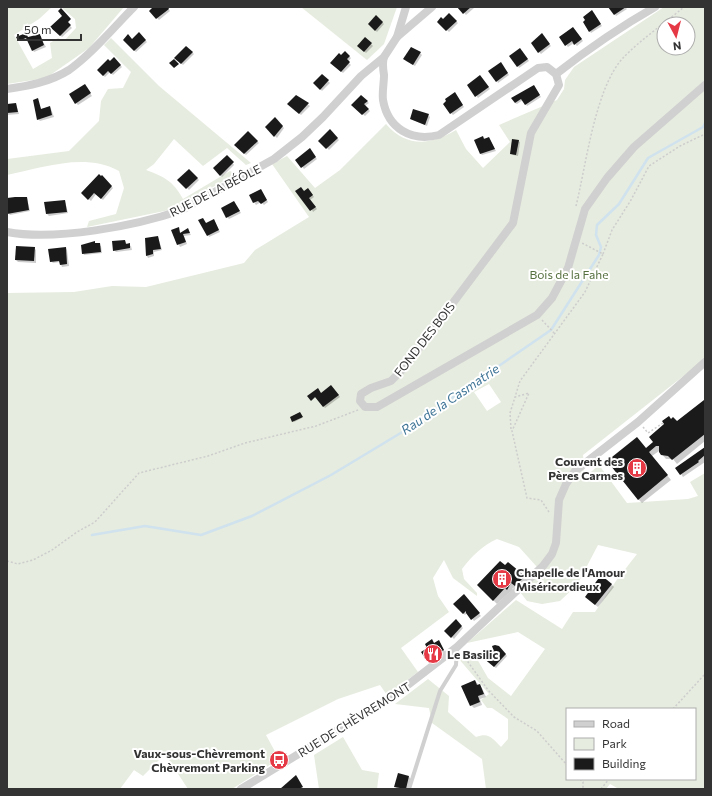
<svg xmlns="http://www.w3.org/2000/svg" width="712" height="796" viewBox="0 0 712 796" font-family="Commissioner,sans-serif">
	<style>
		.green { fill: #e6ecdf; fill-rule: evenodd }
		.shadow { fill: #0003 }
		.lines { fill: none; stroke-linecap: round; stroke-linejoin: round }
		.stream { stroke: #cfe2ee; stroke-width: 2.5 }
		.building { fill: #1a1a1a }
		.path { stroke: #cdcdcd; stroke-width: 1.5; stroke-dasharray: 2 2; stroke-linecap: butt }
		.service { stroke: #d0d0d0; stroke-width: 4 }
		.minor { stroke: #d0d0d0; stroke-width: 8 }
		.labels { text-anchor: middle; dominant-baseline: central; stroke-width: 4; stroke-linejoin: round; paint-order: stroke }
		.street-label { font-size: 12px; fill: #333; stroke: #fff }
		.park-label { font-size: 12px; fill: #56703f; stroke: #fff }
		.poi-label { font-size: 12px; font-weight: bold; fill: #333; stroke: #fff; text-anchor: end }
		.water-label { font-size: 13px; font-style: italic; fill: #3f7597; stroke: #fff }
	</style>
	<rect width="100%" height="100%" fill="#fff"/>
	<g class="green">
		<polygon points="7,7 52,7 39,19 14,35 33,69 52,58 50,43 58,38 64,41 76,28 75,19 61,7 124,7 89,48 46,78 7,84"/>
		<polygon points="301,7 397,7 384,44 367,60"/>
		<path d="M664,7H705V359L583,455L585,477L599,465L627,503L688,499L698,496L690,482L705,473V789H619L610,784L606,789H486L482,759L432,723L429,708L395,704L428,679L449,696L448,712L476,737C489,732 492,738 501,747L508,739V719L492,708H487L481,700L489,694L458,658L473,652L488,678L511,696L545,649L518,632L467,643L516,600L562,629L573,612H595L616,581L637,554L598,545L577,585L560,601L542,604L527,601L517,588L537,567L519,547L497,539C483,545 471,557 462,569L464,579L477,593V596L453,578L444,560L433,578L438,596L449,612L401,648L418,672L387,695L380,685L338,699L266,735L279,759L232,789H188L165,754L143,776L134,770L120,789H7V293L74,292L112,286L146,287L244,263L255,250L309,217L272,164L287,156L315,188L340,170L386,124C406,148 432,145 456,130L466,149L483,168L510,142L499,125L557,100L564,89L565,80L574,67ZM664,24H688V48H664ZM489,384L501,402L487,411L474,392ZM567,709H695V779H567Z"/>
		<path d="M111,38L159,86L251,163L246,165L227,148L203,166L174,139L154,164L146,170C165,177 173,181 183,199L230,171L236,174L174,209L87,227L89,221L116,214L124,188L119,171C85,152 42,168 7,175V159L69,151L99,121L101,101L108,89L123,88L131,72L104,45Z"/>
		<polygon points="343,737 362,770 379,773 377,789 319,789 314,755"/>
	</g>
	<g class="shadow">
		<polygon points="154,7 166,7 170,11 159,20 150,11"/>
		<polygon points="459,7 473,7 474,8 466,15"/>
		<polygon points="611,7 625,7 627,9 616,16"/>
		<polygon points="594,13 602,26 591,33 584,23"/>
		<polygon points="449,15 458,23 449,32 438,22 443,20"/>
		<polygon points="62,17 72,28 62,37 52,27"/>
		<polygon points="376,17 384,24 377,32 369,24"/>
		<polygon points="575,30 583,41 577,46 574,43 568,47 560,38"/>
		<polygon points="26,34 28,39 39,35 46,47 34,52 27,38 19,41 18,37"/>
		<polygon points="139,34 147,42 136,52 124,40 132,40"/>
		<polygon points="543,36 551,46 541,54 539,52"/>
		<polygon points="365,38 373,46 366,53 358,46"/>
		<polygon points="186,47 194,54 183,65 175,58"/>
		<polygon points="522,51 529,61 519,68 518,66"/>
		<polygon points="345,52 351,58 348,62 351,65 343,73 332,63"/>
		<polygon points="420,53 422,55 415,66 406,61"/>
		<polygon points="114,58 122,67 113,75 110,72 105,77 98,70"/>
		<polygon points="502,65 509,75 498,83 497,81"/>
		<polygon points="322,75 330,83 322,91 315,83"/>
		<polygon points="482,78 490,89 478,98 468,85"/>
		<polygon points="86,87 92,96 78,105 76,103"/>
		<polygon points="535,88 541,97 527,106 523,100 517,104 515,103"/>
		<polygon points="456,95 464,107 453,115 451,113"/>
		<polygon points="361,96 369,103 365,106 370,111 365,116 352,105"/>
		<polygon points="296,97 310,106 301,115 289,104"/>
		<polygon points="37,100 41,109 50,107 51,109 54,117 40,121 38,119"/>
		<polygon points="16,104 19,114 7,115 7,105"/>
		<polygon points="428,115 430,117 427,126 411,119"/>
		<polygon points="275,119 284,128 277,138 266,127"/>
		<polygon points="330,131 339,140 329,150 320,141"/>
		<polygon points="248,132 259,143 246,155 236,145"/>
		<polygon points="482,137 490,140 496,151 482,155 481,154"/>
		<polygon points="518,141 520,142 518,156 513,155 511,153"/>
		<polygon points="311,152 317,159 304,169 297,160"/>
		<polygon points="227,156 234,165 222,177 214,168"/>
		<polygon points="189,170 199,180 189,190 179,180"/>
		<polygon points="102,177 113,188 103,200 96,194 91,201 82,193"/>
		<polygon points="261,190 268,202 264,205 261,202 256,205 250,196"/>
		<polygon points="310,191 314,197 310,200 317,209 313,212 304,193"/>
		<polygon points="27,198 30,211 10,215 8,213 7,199"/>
		<polygon points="65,201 68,213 49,216 47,214"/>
		<polygon points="234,202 241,213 229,219 227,217"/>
		<polygon points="203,219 206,224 214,220 220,232 209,237"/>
		<polygon points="178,229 181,233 188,230 191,235 184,236 187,244 180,247 172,231"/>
		<polygon points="158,237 162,250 154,252 154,256 148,258 147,256 146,239"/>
		<polygon points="125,241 127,244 131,246 132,250 116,252 114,250"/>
		<polygon points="96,244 101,246 102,253 84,255 83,253"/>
		<polygon points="34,248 36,250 36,263 18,262 16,260"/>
		<polygon points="66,248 67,250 69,266 62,267 60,262 53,263 51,261"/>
		<polygon points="333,388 340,397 325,408 316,397 312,400 309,396 321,394"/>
		<polygon points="704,401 705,441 677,464 673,459 666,459 659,451 652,456 671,480 642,503 638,499 646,449 654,442 671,420 677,422"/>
		<polygon points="300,413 302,418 294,422 291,417"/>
		<polygon points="705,448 705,462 683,477 681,474"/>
		<polygon points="524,577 528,581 516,586 512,589 514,591 512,593 510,592 497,604 478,585"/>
		<polygon points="611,584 614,587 598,607 589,600"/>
		<polygon points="464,596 481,616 474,621 467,613 465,615 454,604"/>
		<polygon points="456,621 463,628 454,639 446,631"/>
		<polygon points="434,642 435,644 440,643 445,652 429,663 422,652"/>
		<polygon points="499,647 507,656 496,668 484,658"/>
		<polygon points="475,681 482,688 486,697 480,699 482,705 474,708 471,705"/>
		<polygon points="399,775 409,777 412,780 409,789 396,789"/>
	</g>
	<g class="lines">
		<polyline class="stream" points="92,535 145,526 201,535 252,516 331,475 404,431 551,330 599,255 601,247 596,235 597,225 619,204 648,158 703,127 705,123"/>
	</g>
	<g class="building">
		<polygon points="153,7 168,7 169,9 156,19 149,11"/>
		<polygon points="457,7 471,7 463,14"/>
		<polygon points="608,7 626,7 614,15"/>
		<polygon points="61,8 71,19 68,22 71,25 60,36 50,27 62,16 58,11"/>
		<polygon points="592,10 601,24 589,32 583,22 585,20 583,17"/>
		<polygon points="449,13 457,21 446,31 437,22 441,17 443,19"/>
		<polygon points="376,15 383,22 375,31 368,24"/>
		<polygon points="573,27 582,39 574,45 572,41 565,46 559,37"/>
		<polygon points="139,32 146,40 134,51 123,40 128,34 132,39"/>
		<polygon points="26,33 28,37 40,34 44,45 32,51 26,38 18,41 16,37"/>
		<polygon points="542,33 550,44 538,53 531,43"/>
		<polygon points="365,37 372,43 364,52 357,46"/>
		<polygon points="186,46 193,52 181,64 174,58"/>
		<polygon points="411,47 421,52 413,65 403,59"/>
		<polygon points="520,48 528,59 517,67 509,56"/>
		<polygon points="345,51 350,56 347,59 350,62 341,72 330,63 339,53 341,55"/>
		<polygon points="114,57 121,65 111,74 108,71 103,76 97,70 108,59 110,61"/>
		<polygon points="174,59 179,64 174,68 169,63"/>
		<polygon points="501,62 508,73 496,82 488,71"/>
		<polygon points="322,74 329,80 320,90 313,83"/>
		<polygon points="480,75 489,87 475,97 467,85"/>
		<polygon points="85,84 91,93 75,104 69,94"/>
		<polygon points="534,85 540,95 525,105 521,99 515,103 511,98"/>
		<polygon points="455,92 463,105 450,114 443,104 446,101 445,99"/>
		<polygon points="296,95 309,103 299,114 287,104"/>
		<polygon points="361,95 368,101 364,104 369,109 362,115 351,105"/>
		<polygon points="38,98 41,109 50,106 52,115 37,120 33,100"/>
		<polygon points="16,103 18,112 7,113 7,104"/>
		<polygon points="413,109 429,114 425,125 410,119"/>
		<polygon points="275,117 283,126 274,137 265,127"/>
		<polygon points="330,129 338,138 326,149 318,141"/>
		<polygon points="248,131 258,141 244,154 234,145"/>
		<polygon points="483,136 484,139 489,137 495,149 480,154 474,140"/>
		<polygon points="512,139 519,140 516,155 510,154"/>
		<polygon points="310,148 316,157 301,168 295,160"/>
		<polygon points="227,155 234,162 220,176 213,168"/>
		<polygon points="189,169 198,178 186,189 177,180"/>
		<polygon points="99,174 101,176 102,175 112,186 101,199 94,193 88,200 81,193"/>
		<polygon points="301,187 304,191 308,188 313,195 309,198 316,207 310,211 295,191"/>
		<polygon points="261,189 267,200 261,204 258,201 253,203 249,195"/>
		<polygon points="15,197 27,197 29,210 7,214 7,198"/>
		<polygon points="65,200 67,212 46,214 44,202"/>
		<polygon points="234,201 240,211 226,218 221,208"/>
		<polygon points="203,218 206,223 214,219 219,230 207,236 198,220"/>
		<polygon points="179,227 180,233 188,228 190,233 183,234 186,242 177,245 171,230"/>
		<polygon points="158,236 161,249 153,250 153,254 146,256 145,238"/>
		<polygon points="125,240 126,244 130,243 130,248 113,251 112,241"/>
		<polygon points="95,241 95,243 100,243 101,252 82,254 81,245"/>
		<polygon points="16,246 35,247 34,261 15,260"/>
		<polygon points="66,247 67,264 60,265 59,261 50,262 48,249"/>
		<polygon points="331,385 339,395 323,407 315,397 311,401 307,396 318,388 321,393"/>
		<polygon points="704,400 705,434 672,460 668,456 661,455 659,452 659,446 656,446 649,452 668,475 638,500 607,461 637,437 646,448 653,442 649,437 664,424 662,421 669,416 671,419 673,417 677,421"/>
		<polygon points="300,412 303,417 292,422 290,417"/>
		<polygon points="705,447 705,455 698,461 699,462 680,475 675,468"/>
		<polygon points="500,561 505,565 508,562 525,576 515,586 511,583 507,590 505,588 493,601 477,585"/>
		<polygon points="601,575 612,584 595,605 585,597"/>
		<polygon points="464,594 480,613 471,620 466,613 466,611 463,614 453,604"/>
		<polygon points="456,619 462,626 451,638 444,631"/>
		<polygon points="432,639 434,643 439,640 444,650 427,661 421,652 427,648 425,644"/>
		<polygon points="495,645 499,646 506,654 494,667 482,657 493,649 492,646"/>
		<polygon points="475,680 477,685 480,684 484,694 478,696 480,702 470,706 461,686"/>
		<polygon points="398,773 409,776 406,789 394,787"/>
		<polygon points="296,775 303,787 299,789 280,789"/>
	</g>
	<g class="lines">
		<g class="path">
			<path d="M576,206C586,166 595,88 623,58C639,41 666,22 684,7"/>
			<polyline points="603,254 612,230 631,200 649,166 680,146 705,134"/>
			<polyline points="542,320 554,333"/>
			<polyline points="643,427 648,433 663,423"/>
			<polyline points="511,429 510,413 515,397"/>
			<polyline points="549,512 541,500 527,498 512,431 529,393 515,397 520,381 585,292 603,254 582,243"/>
			<polyline points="7,561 18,564 33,560 52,550 77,532 95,522 139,473 208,456 245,443 316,426 358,410"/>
			<polyline points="463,655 488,690 514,717 537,731 567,765"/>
			<polyline points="673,709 705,674"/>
			<polyline points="580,779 583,782 583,789"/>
			<polyline points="601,789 609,779"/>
		</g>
		<polyline class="service" points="409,789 440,691 456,665 457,647"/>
		<g class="minor">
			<polyline points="397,37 432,7"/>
			<path d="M384,57C382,63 383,69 384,75C384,83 382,92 383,100C388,129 412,142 439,135L538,68L547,67L556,74L559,85L531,133L513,223L404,368L391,381L371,388L361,394L360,401L365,407H377L537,315L552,298L568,268L585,209L607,178L634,147L705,85"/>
			<path d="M556,74C588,49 620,27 655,7"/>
			<path d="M7,89C28,86 50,82 69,70C93,53 113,28 134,7"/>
			<path d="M7,232C56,241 135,226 182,210L274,159L302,137L323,117L361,76L384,57L397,37L406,7"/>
			<polyline points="241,789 389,699 409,684 457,647 543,566 552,554 556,543 559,500 566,484 575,471 638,422 705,362"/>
		</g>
	</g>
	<defs>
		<g id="building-disc" transform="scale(1)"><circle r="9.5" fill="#e63946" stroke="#fff"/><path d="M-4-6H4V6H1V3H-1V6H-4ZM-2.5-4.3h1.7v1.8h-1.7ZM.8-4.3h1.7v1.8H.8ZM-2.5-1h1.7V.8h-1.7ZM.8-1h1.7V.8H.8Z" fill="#fff"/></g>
		<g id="restaurant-disc" transform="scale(1)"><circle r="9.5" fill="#e63946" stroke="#fff"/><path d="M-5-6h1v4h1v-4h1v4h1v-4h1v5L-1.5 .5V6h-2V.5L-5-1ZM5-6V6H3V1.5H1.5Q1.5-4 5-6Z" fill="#fff"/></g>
		<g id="bus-disc" transform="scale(1)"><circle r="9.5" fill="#e63946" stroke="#fff"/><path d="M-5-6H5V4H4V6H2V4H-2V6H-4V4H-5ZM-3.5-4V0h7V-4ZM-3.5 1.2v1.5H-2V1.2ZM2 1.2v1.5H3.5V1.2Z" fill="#fff"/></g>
	</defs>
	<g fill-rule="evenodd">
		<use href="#building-disc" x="637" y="468"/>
		<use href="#building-disc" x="502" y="579"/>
		<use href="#restaurant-disc" x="433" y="654"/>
		<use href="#bus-disc" x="279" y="760"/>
	</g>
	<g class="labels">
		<g class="street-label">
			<text transform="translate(215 190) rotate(-27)">RUE DE LA BÉÔLE</text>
			<text transform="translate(424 339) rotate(-52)">FOND DES BOIS</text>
			<text transform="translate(354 719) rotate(-32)">RUE DE CHÈVREMONT</text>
		</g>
		<g class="park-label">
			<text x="569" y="274">Bois de la Fahe</text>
		</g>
		<g class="poi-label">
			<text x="623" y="461">Couvent des<tspan x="623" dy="14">Pères Carmes</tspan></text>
			<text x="516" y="572" text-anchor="start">Chapelle de l'Amour<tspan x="516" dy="14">Miséricordieux</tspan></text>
			<text x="447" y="654" text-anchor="start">Le Basilic</text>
			<text x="265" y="753">Vaux-sous-Chèvremont<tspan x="265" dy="14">Chèvremont Parking</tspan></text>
		</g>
		<g class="water-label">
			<text transform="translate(450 399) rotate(-34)">Rau de la Casmatrie</text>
		</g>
	</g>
	<rect width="712" height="796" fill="none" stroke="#333333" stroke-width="16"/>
	<rect x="566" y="708" width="130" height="72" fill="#ffffff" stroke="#adadad"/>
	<rect x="574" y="721" width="20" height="6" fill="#d0d0d0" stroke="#adadad"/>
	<text x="602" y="728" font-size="12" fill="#333333">Road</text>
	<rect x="574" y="738" width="20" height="12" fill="#e6ecdf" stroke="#adadad"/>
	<text x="602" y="748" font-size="12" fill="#333333">Park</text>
	<rect x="574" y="758" width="20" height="12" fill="#1a1a1a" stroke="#adadad"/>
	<text x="602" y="768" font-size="12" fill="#333333">Building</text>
	<g transform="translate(676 36) rotate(173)"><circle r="19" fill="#ffffff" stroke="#adadad"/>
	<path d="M0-3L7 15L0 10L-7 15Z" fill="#e63946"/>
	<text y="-6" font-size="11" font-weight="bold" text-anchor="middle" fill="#333333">N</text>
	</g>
	<path d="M18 34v6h63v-6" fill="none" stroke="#333333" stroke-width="2"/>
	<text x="24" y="34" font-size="12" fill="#333333" stroke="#ffffff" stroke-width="3" paint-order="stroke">50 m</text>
</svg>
